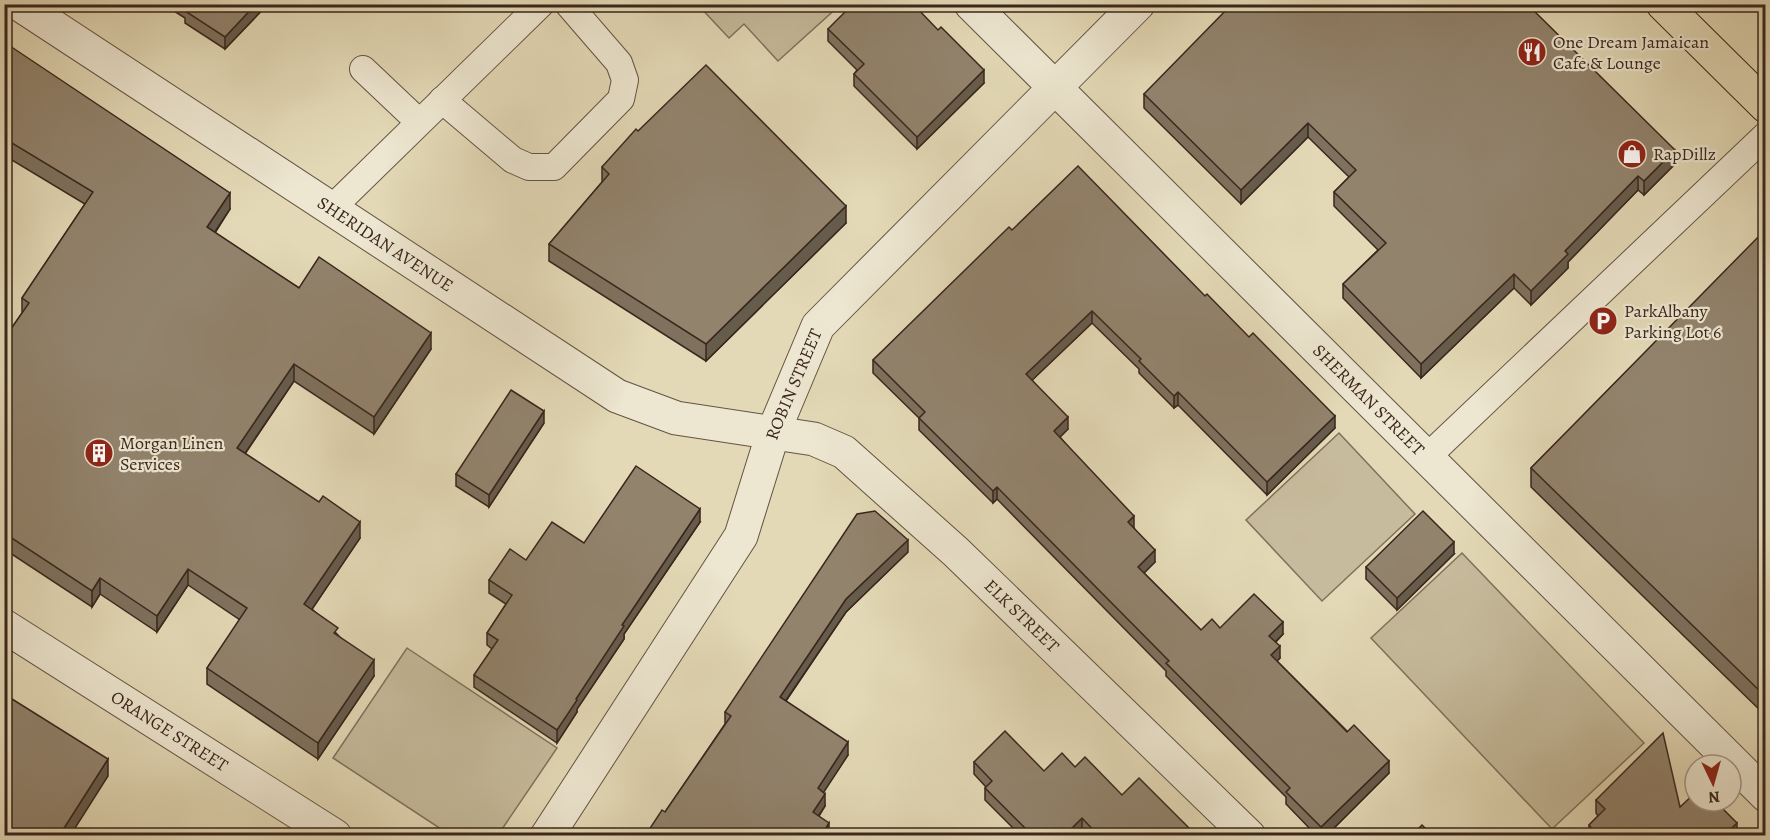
<svg xmlns="http://www.w3.org/2000/svg" width="1770" height="840" viewBox="0 0 1770 840" font-family="Alegreya,serif">
	<style>
		.green { fill: #c6bb9c; stroke: #80705c; stroke-width: 1.5 }
		.lines { fill: none; stroke-linecap: round; stroke-linejoin: round }
		.service-casing { stroke: #645343; stroke-width: 28 }
		.minor-casing { stroke: #645343; stroke-width: 35 }
		.primary-casing { stroke: #3a261d; stroke-width: 35 }
		.service { stroke: #ede6d0; stroke-width: 26 }
		.minor { stroke: #ede6d0; stroke-width: 33 }
		.primary { stroke: #e3d9b6; stroke-width: 33 }
		.wall { fill: #7e715e; stroke: #3a261d; stroke-width: 1.5 }
		.shaded-wall { fill: #665c4c; stroke: #3a261d; stroke-width: 1.5 }
		.building { fill: #92836d; stroke: #3a261d; stroke-width: 1.5 }
		.labels { text-anchor: middle; dominant-baseline: central; stroke-width: 4.5; stroke-linejoin: round; paint-order: stroke }
		.poi-label { font-size: 18px; fill: #3a261d; stroke: #ede6d0; text-anchor: start }
		.street-label { font-size: 18px; fill: #3a261d; stroke: #ede6d0 }
	</style>
	<rect width="100%" height="100%" fill="#e3d9b6"/>
	<filter id="stains"><feTurbulence type="fractalNoise" baseFrequency=".00333" numOctaves="4"/><feColorMatrix values="0 0 0 0 .2 0 0 0 0 .09 0 0 0 0 .02 0 0 0 .5 -.17"/></filter>
	<radialGradient id="worn" r=".72"><stop offset=".6" stop-color="#630" stop-opacity="0"/><stop offset="1" stop-color="#630" stop-opacity=".3"/></radialGradient>
	<g class="green">
		<polygon points="698,5 840,5 778,61 744,24 729,38"/>
		<polygon points="1339,433 1415,514 1322,601 1246,520"/>
		<polygon points="1462,553 1644,743 1552,829 1371,638"/>
		<polygon points="407,648 557,748 498,835 450,835 333,758"/>
	</g>
	<g class="lines">
		<g class="service-casing">
			<g id="service">
				<polyline points="363,69 419,122"/>
				<polyline points="442,100 513,160 529,167 554,167 621,99 625,80 619,63 568,4"/>
				<polyline points="331,209 541,4"/>
				<polyline points="1426,458 1766,135"/>
			</g>
		</g>
		<g class="minor-casing">
			<g id="minor">
				<path id="s1" d="M19,4L617,396L676,418L814,439L844,452L956,552L1249,836"/>
				<path id="s2" d="M971,4L1766,795"/>
				<path id="s3" d="M4,626L335,836"/>
				<path id="s4" d="M547,836L741,536L773,433L818,326L1138,4"/>
			</g>
		</g>
		<g class="primary-casing">
			<polyline id="primary" points="1663,4 1766,106"/>
		</g>
		<use href="#service" class="service"/>
		<use href="#minor" class="minor"/>
		<use href="#primary" class="primary"/>
	</g>
	<g class="wall">
		<polygon points="163,4 268,4 225,49 185,23 185,18"/>
		<polygon points="828,29 984,83 917,149 854,86 854,74 857,70 828,41"/>
		<polygon points="4,42 230,209 215,233 299,288 431,349 374,434 294,381 245,454 360,538 312,609 338,635 374,676 318,759 207,684 207,668 240,620 188,585 157,632 100,594 92,607 4,549 4,339 22,313 22,298 85,204 12,160 4,171"/>
		<polygon points="1144,94 1675,164 1644,195 1638,190 1568,262 1568,268 1531,305 1514,288 1421,378 1343,298 1343,284 1378,250 1334,206 1334,192 1349,177 1308,137 1241,204 1144,108"/>
		<polygon points="638,131 846,223 706,361 549,261 549,244 602,182 602,167"/>
		<polygon points="1012,230 1335,428 1267,495 1178,405 1174,408 1139,373 1139,369 1092,323 1032,380 1068,429 1060,437 1134,528 1155,562 1144,573 1201,630 1220,628 1283,634 1276,642 1280,658 1277,661 1389,773 1326,836 1317,836 1286,804 1286,797 1166,676 1166,671 997,499 993,503 919,430 919,418 873,373 873,360"/>
		<polygon points="1766,231 1766,716 1531,487 1531,468"/>
		<polygon points="544,423 489,507 456,486 456,474"/>
		<polygon points="700,522 624,634 624,639 577,709 577,712 557,743 474,687 474,675 492,649 487,645 487,633 506,604 489,593 489,580 526,560 584,543"/>
		<polygon points="908,552 846,612 786,701 848,755 823,792 825,806 819,816 829,836 665,812 725,724 725,712"/>
		<polygon points="1454,554 1397,610 1366,579 1366,567"/>
		<polygon points="974,762 1044,771 1075,767 1122,795 1197,836 1087,836 1082,830 1076,836 1021,836 985,800 985,788 986,787 974,774"/>
		<polygon points="1596,800 1680,807 1737,835 1589,836 1589,825 1598,816 1596,813"/>
	</g>
	<g class="shaded-wall">
		<polygon points="256,4 268,4 225,49 225,37"/>
		<polygon points="984,70 984,83 917,149 917,137"/>
		<polygon points="1308,123 1308,137 1241,204 1241,190"/>
		<polygon points="12,143 12,160 4,171 4,154"/>
		<polygon points="1675,150 1675,164 1644,195 1644,181"/>
		<polygon points="1638,176 1638,190 1568,262 1568,268 1531,305 1531,291 1565,251"/>
		<polygon points="230,193 230,209 207,244 207,227"/>
		<polygon points="846,206 846,223 706,361 706,344"/>
		<polygon points="1514,274 1514,288 1421,378 1421,364"/>
		<polygon points="1092,311 1092,323 1026,386 1026,374"/>
		<polygon points="431,333 431,349 374,434 374,417"/>
		<polygon points="294,364 294,381 237,465 237,448"/>
		<polygon points="1178,392 1178,405 1174,408 1174,396"/>
		<polygon points="544,411 544,423 489,507 489,495"/>
		<polygon points="1335,416 1335,428 1267,495 1267,482"/>
		<polygon points="1068,417 1068,429 1054,443 1054,431"/>
		<polygon points="997,487 997,499 993,503 993,491"/>
		<polygon points="700,509 700,522 624,634 624,639 577,709 577,712 557,743 557,730 576,699 622,625"/>
		<polygon points="1134,516 1134,528 1128,535 1128,522"/>
		<polygon points="360,522 360,538 304,621 304,604"/>
		<polygon points="908,540 908,552 846,612 780,709 780,697 846,599"/>
		<polygon points="1454,542 1454,554 1397,610 1397,598"/>
		<polygon points="1155,550 1155,562 1138,579 1138,567"/>
		<polygon points="188,569 188,585 157,632 157,616"/>
		<polygon points="100,578 100,594 92,607 92,591"/>
		<polygon points="1283,622 1283,634 1269,648 1269,636"/>
		<polygon points="1280,646 1280,658 1271,667 1271,655"/>
		<polygon points="374,660 374,676 318,759 318,743"/>
		<polygon points="848,742 848,755 818,801 818,788"/>
		<polygon points="108,759 108,776 70,836 59,836"/>
		<polygon points="1389,761 1389,773 1326,836 1321,836 1321,827"/>
		<polygon points="825,794 825,806 813,824 813,812"/>
		<polygon points="1082,818 1082,830 1076,836 1064,836"/>
		<polygon points="829,823 829,836 821,836"/>
		<polygon points="1737,823 1737,835 1723,836"/>
	</g>
	<g class="building">
		<polygon points="184,4 256,4 225,37 185,11 189,8"/>
		<polygon points="853,4 913,4 938,30 941,27 984,70 917,137 854,74 864,64 828,29"/>
		<polygon points="1232,4 1527,4 1675,150 1644,181 1638,176 1565,251 1568,254 1531,291 1514,274 1421,364 1343,284 1386,243 1334,192 1356,170 1308,123 1241,190 1144,94"/>
		<polygon points="4,42 230,193 207,227 299,288 319,257 431,333 374,417 294,364 237,448 319,502 323,496 360,522 304,604 338,628 334,633 374,660 318,743 207,668 247,608 188,569 157,616 100,578 92,591 4,533 4,339 29,303 22,298 93,192 12,143 4,154"/>
		<polygon points="706,65 846,206 706,344 549,244 609,174 602,167 636,129 638,131"/>
		<polygon points="1078,166 1205,296 1207,294 1249,337 1253,333 1335,416 1267,482 1178,392 1174,396 1139,361 1141,359 1092,311 1026,374 1068,417 1054,431 1134,516 1128,522 1155,550 1138,567 1201,630 1212,619 1220,628 1254,594 1283,622 1269,636 1280,646 1271,655 1347,732 1354,725 1389,761 1321,827 1286,792 1290,788 1166,663 1169,661 997,487 993,491 919,418 925,412 873,360 1009,227 1012,230"/>
		<polygon points="1765,230 1766,231 1766,697 1531,468"/>
		<polygon points="511,390 544,411 489,495 456,474"/>
		<polygon points="636,466 700,509 622,625 624,626 576,699 577,700 557,730 474,675 498,640 487,633 512,595 489,580 510,549 526,560 552,522 584,543"/>
		<polygon points="875,511 908,540 846,599 780,697 848,742 818,788 825,794 813,812 829,823 821,836 645,836 662,810 665,812 731,716 725,712 857,514"/>
		<polygon points="1423,511 1454,542 1397,598 1366,567"/>
		<polygon points="4,694 108,759 59,836 4,836"/>
		<polygon points="1005,731 1044,771 1062,753 1075,767 1085,757 1122,795 1139,778 1197,836 1099,836 1082,818 1064,836 1033,836 985,788 992,781 974,762"/>
		<polygon points="1663,733 1680,807 1695,793 1695,801 1715,801 1737,823 1723,836 1599,836 1589,825 1605,809 1596,800"/>
		<polygon points="1422,825 1433,836 1411,836"/>
	</g>
	<defs>
		<g id="restaurant-disc" transform="scale(1.5)"><circle r="9.5" fill="#8f2418" stroke="#ede6d0"/><path d="M-5-6h1v4h1v-4h1v4h1v-4h1v5L-1.5 .5V6h-2V.5L-5-1ZM5-6V6H3V1.5H1.5Q1.5-4 5-6Z" fill="#fff"/></g>
		<g id="shop-disc" transform="scale(1.5)"><circle r="9.5" fill="#8f2418" stroke="#ede6d0"/><path d="M-5-2.5h2.3a2.7 3.5 0 0 1 5.4 0H5L5.5 6h-11ZM-1.5-2.5h3a1.5 2.3 0 0 0-3 0Z" fill="#fff"/></g>
		<g id="parking-disc" transform="scale(1.5)"><circle r="9.5" fill="#8f2418" stroke="#ede6d0"/><path d="M-3.5-5.5H1a3.5 3.5 0 0 1 0 7H-1V5.5H-3.5ZM-1-3.4V-.6H.8a1.4 1.4 0 0 0 0-2.8Z" fill="#fff"/></g>
		<g id="building-disc" transform="scale(1.5)"><circle r="9.5" fill="#8f2418" stroke="#ede6d0"/><path d="M-4-6H4V6H1V3H-1V6H-4ZM-2.5-4.3h1.7v1.8h-1.7ZM.8-4.3h1.7v1.8H.8ZM-2.5-1h1.7V.8h-1.7ZM.8-1h1.7V.8H.8Z" fill="#fff"/></g>
	</defs>
	<g fill-rule="evenodd">
		<use href="#restaurant-disc" x="1532" y="52"/>
		<use href="#shop-disc" x="1632" y="154"/>
		<use href="#parking-disc" x="1603" y="321"/>
		<use href="#building-disc" x="99" y="453"/>
	</g>
	<g class="labels">
		<g class="poi-label">
			<text x="1553" y="42">One Dream Jamaican<tspan x="1553" dy="21">Cafe &amp; Lounge</tspan></text>
			<text x="1653" y="154">RapDillz</text>
			<text x="1624" y="311">ParkAlbany<tspan x="1624" dy="21">Parking Lot 6</tspan></text>
			<text x="120" y="443">Morgan Linen<tspan x="120" dy="21">Services</tspan></text>
		</g>
		<g class="street-label">
			<text stroke="none"><textPath href="#s1" startOffset="438">SHERIDAN AVENUE</textPath></text>
			<text stroke="none"><textPath href="#s4" startOffset="518">ROBIN STREET</textPath></text>
			<text stroke="none"><textPath href="#s2" startOffset="561">SHERMAN STREET</textPath></text>
			<text stroke="none"><textPath href="#s1" startOffset="1192">ELK STREET</textPath></text>
			<text stroke="none"><textPath href="#s3" startOffset="196">ORANGE STREET</textPath></text>
		</g>
	</g>
	<rect width="1770" height="840" fill="none" stroke="#e3d9b6" stroke-width="24"/>
	<rect x="6" y="6" width="1758" height="828" fill="none" stroke="#3a261d" stroke-width="3"/>
	<rect x="12" y="12" width="1746" height="816" fill="none" stroke="#3a261d" stroke-width="1.5"/>
	<g transform="translate(1713 783) rotate(175)"><circle r="28" fill="#ede6d0" stroke="#a59988" stroke-width="1.5"/>
	<path d="M0-4.5L10 22L0 15L-10 22Z" fill="#8f2418"/>
	<text y="-9" font-size="16" font-weight="bold" text-anchor="middle" fill="#3a261d">N</text>
	</g>
	<rect width="100%" height="100%" filter="url(#stains)"/>
	<rect width="100%" height="100%" fill="url(#worn)"/>
</svg>
